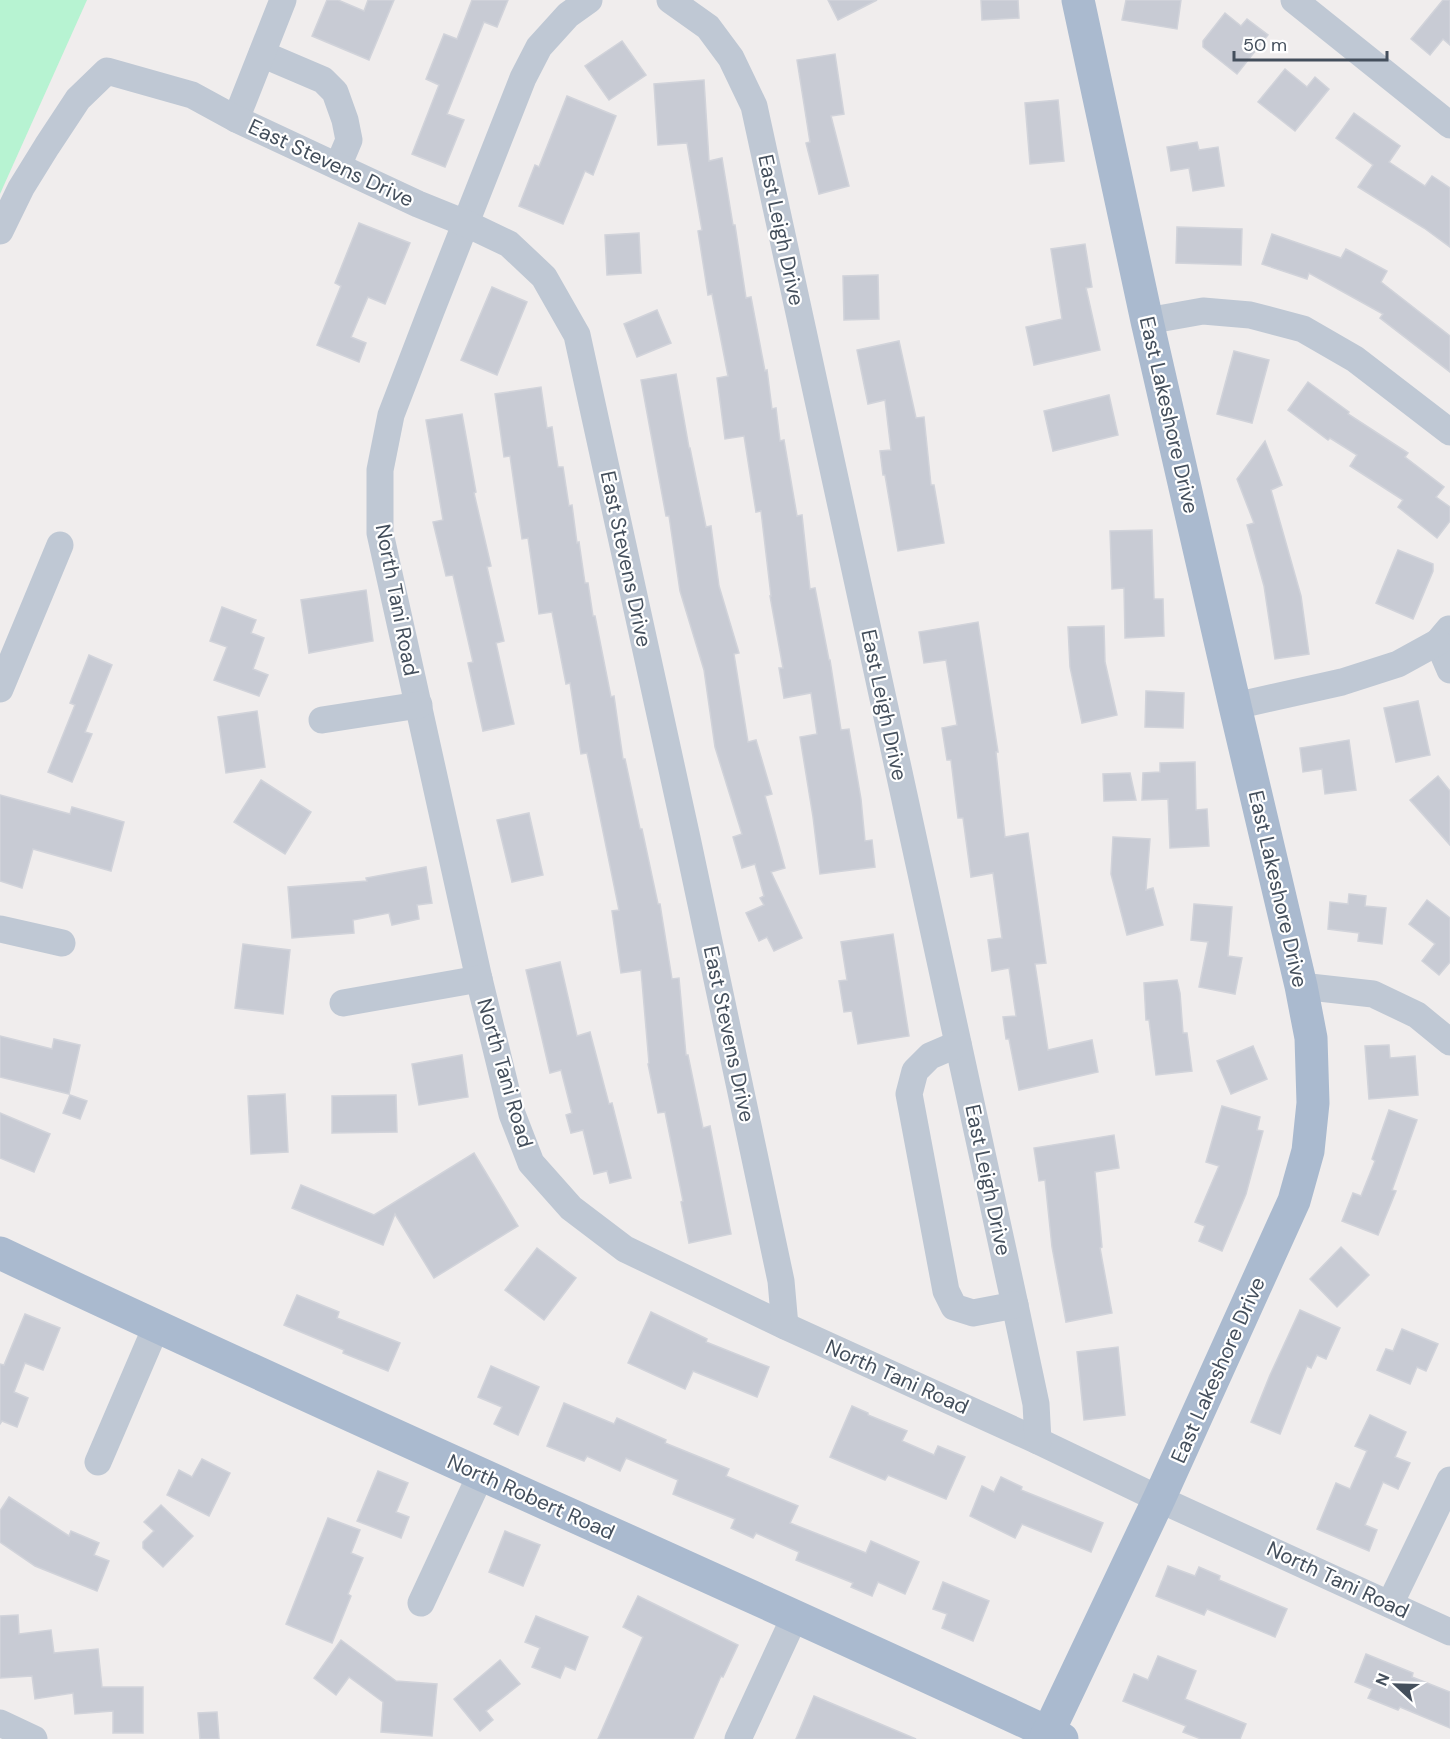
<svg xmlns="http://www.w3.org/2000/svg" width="1450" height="1739" viewBox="0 0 1450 1739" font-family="'DM Sans',sans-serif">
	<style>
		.green { fill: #b7f3d2 }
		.building { fill: #c8cbd4; stroke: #d1d3da; stroke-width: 1.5 }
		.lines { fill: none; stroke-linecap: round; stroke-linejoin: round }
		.minor { stroke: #bfc8d4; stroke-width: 27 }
		.major { stroke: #aabacf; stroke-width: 33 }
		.labels { text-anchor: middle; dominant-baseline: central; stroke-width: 4.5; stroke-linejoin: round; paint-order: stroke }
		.street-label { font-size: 21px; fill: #444f5c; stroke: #fff }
	</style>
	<rect width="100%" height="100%" fill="#f0eded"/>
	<polygon class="green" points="0,0 87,0 0,194"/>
	<g class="building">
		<polygon points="327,0 338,0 364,11 368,0 394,0 369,60 312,36"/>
		<polygon points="472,0 508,0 497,27 484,22 447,114 464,120 445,167 412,154 439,85 426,79 444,34 457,39"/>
		<polygon points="828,0 877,0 838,20"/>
		<polygon points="981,0 1018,0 1019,18 982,20"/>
		<polygon points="1126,0 1181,0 1177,29 1122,20"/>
		<polygon points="1443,0 1450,0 1450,45 1443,39 1430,55 1411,39"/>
		<polygon points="1225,13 1241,26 1247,19 1268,35 1237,74 1203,47 1203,41"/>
		<polygon points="622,41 646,75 609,100 585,66"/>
		<polygon points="835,54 844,114 831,116 849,186 819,194 806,143 810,142 797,60"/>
		<polygon points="1285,69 1307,87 1315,77 1329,89 1295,131 1258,102"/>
		<polygon points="704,80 709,161 722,158 733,225 735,225 746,298 751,297 765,371 767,370 772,409 776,408 780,441 784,440 797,516 802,515 810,589 815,588 829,660 830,660 841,730 849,729 861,799 865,841 872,840 875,867 820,874 813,817 800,737 817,734 811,693 784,698 779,668 783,668 770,596 771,596 761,511 756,512 744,436 725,439 717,378 728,376 712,294 708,295 698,231 702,230 687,143 658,145 654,84"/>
		<polygon points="567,96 616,116 593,175 585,171 563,224 519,206 535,165 539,167"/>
		<polygon points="1058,100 1064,161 1030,164 1025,103"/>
		<polygon points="1354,113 1400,146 1389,162 1425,186 1432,176 1450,188 1450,247 1424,228 1358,187 1373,165 1336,138"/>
		<polygon points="1197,142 1199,150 1218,147 1224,186 1193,191 1189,168 1171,171 1167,147"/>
		<polygon points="359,223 410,243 385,304 368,297 351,337 366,343 359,362 317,345 341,286 335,283"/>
		<polygon points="1177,227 1242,229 1241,265 1176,263"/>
		<polygon points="639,233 641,273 607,275 605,235"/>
		<polygon points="1272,234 1341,258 1346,249 1387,271 1381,282 1450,336 1450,372 1380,318 1383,314 1309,273 1307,279 1262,264"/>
		<polygon points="1085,244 1092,287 1086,288 1100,350 1034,365 1026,327 1062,319 1051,249"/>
		<polygon points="878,275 879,319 844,320 843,276"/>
		<polygon points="492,287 527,302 497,375 461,360"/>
		<polygon points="657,310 671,343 637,357 624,324"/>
		<polygon points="899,341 916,418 924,417 931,485 934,485 944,543 898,551 885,475 883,475 880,451 891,450 885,400 868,404 857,350"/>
		<polygon points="1234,351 1269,360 1252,423 1217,414"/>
		<polygon points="676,374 689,448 690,448 706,527 711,526 719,586 739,653 734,654 748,742 756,740 772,794 765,796 785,868 771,872 802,938 774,951 767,937 759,941 746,913 764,905 760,898 764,896 755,864 742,868 733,837 742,834 715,747 704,670 680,591 669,516 666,516 641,380"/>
		<polygon points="1308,382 1349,412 1348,414 1408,453 1405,457 1444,487 1436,497 1450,507 1450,521 1437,538 1398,507 1403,500 1350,466 1357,455 1330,438 1328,440 1288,410"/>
		<polygon points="541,387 547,428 552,427 558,467 563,467 569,506 572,505 577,543 579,542 585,583 588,583 593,616 595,616 611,697 614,696 623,759 625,759 640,829 642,829 658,904 660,904 672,979 679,978 686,1055 688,1055 703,1128 710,1126 731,1234 689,1243 681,1202 683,1201 665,1112 658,1113 648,1064 649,1063 641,970 621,973 612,911 619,910 587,753 581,754 570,683 566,684 552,612 539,614 528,538 522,539 510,456 504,457 495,394"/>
		<polygon points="1109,395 1118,435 1053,451 1044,411"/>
		<polygon points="462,414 476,492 474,493 491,566 487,567 504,641 496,643 514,724 483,731 468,663 473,662 453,575 446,576 433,522 443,520 426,420"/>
		<polygon points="1265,441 1282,485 1271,490 1301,596 1309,654 1275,659 1264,586 1247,525 1254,523 1237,479"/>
		<polygon points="1152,530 1154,599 1163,599 1164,636 1125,638 1124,588 1112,589 1110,531"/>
		<polygon points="1398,550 1433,564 1433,571 1413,619 1376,603"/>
		<polygon points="366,590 373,641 309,653 301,600"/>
		<polygon points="222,607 256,620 251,633 264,638 253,669 268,675 259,696 214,680 227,647 210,641"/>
		<polygon points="978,622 998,752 996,752 1005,837 1028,833 1046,963 1035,964 1048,1050 1092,1040 1098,1072 1019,1090 1009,1039 1006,1039 1003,1017 1016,1016 1009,968 992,971 988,940 1002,938 993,873 971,877 963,818 958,818 951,760 947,760 942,728 957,725 946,660 924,663 919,632"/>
		<polygon points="1104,626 1105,662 1117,715 1082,723 1070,667 1068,627"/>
		<polygon points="89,655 112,665 85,732 92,734 72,782 48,772 75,705 70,703"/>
		<polygon points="1146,691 1184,693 1183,728 1145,727"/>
		<polygon points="1418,701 1430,755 1396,762 1384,708"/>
		<polygon points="257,711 265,767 226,773 218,717"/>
		<polygon points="1349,740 1356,790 1325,794 1322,769 1303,772 1300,748"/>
		<polygon points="1195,762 1196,810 1207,809 1209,846 1170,848 1168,799 1142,800 1143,773 1160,772 1160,763"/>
		<polygon points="1130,773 1136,800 1104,801 1103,774"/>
		<polygon points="1438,776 1450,791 1450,845 1410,800"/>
		<polygon points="261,780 311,812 285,854 234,822"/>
		<polygon points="0,795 70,814 72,807 124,822 111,871 33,849 22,888 0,881"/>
		<polygon points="529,813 543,875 512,882 497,820"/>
		<polygon points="1113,837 1150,839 1146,890 1153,888 1163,925 1127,935 1111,874"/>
		<polygon points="426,867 432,903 417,905 419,919 392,925 389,913 353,920 354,933 292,938 288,887 367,881 366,878"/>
		<polygon points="1349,894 1366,896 1365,906 1386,908 1382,944 1358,941 1359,933 1328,929 1330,902 1348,904"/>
		<polygon points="1427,900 1450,918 1450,962 1439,975 1422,961 1435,944 1409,924"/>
		<polygon points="1194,904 1232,907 1228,956 1242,958 1235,994 1199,987 1208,942 1191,940"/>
		<polygon points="893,934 909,1036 858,1044 852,1011 844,1012 839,981 847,980 841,942"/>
		<polygon points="243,944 290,950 283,1014 235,1008"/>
		<polygon points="560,962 577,1036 590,1032 609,1104 612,1103 631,1178 610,1183 607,1171 594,1174 583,1130 571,1133 566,1115 572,1113 561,1070 550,1073 526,970"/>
		<polygon points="1177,980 1180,993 1183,1033 1187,1033 1192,1071 1156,1075 1149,1020 1146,1020 1144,983"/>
		<polygon points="0,1036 52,1049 54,1039 80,1045 69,1094 0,1077"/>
		<polygon points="1389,1045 1390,1058 1415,1056 1418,1095 1369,1099 1365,1046"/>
		<polygon points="1253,1046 1267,1079 1231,1094 1217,1061"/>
		<polygon points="462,1055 468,1097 419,1105 412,1064"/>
		<polygon points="285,1094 288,1152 251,1154 248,1096"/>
		<polygon points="70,1095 87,1101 80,1119 63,1113"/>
		<polygon points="396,1095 397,1132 332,1133 332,1096"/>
		<polygon points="1222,1106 1260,1117 1257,1130 1263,1131 1246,1194 1222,1251 1199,1241 1205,1226 1195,1222 1219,1166 1206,1162"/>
		<polygon points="1389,1110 1417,1120 1392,1190 1396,1191 1378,1235 1342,1221 1353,1193 1361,1196 1375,1161 1372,1159"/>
		<polygon points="0,1113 50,1134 34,1172 0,1158"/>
		<polygon points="1114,1135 1119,1168 1095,1172 1102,1247 1100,1248 1112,1313 1066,1322 1052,1247 1045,1180 1039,1181 1034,1148"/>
		<polygon points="474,1153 518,1226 434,1278 395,1214 383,1245 292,1208 301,1185 374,1215"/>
		<polygon points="1341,1247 1369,1275 1337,1307 1310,1279"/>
		<polygon points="537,1248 576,1278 544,1320 505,1290"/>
		<polygon points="297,1295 339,1312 337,1318 400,1343 388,1371 343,1353 344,1350 284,1325"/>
		<polygon points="1300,1310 1340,1328 1326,1359 1317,1355 1311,1368 1307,1366 1280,1434 1251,1422 1270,1375"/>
		<polygon points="651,1312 707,1339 706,1342 769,1367 757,1397 693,1371 685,1389 628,1363"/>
		<polygon points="25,1314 60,1328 43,1370 25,1363 14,1392 28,1398 17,1427 2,1421 0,1424 0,1364 4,1365"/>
		<polygon points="1402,1329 1438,1344 1426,1371 1417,1367 1410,1384 1377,1370 1386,1349 1393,1351"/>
		<polygon points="1118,1347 1125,1415 1084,1420 1077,1352"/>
		<polygon points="491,1366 539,1387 518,1435 494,1424 502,1407 478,1397"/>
		<polygon points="564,1403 614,1424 617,1418 666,1440 665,1443 729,1469 726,1476 798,1506 790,1523 866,1553 871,1541 919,1562 905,1594 878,1582 872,1596 851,1587 853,1583 796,1560 799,1552 756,1533 753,1538 731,1528 735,1519 673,1494 678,1480 626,1458 620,1471 587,1456 584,1461 547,1446"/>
		<polygon points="852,1406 868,1413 868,1415 907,1431 902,1441 934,1455 938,1446 965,1457 946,1499 888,1475 885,1480 830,1457"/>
		<polygon points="1370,1415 1406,1432 1395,1457 1410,1463 1398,1489 1383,1482 1365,1525 1377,1530 1369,1551 1317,1529 1336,1483 1350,1489 1367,1451 1355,1446"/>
		<polygon points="202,1459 230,1473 209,1516 167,1495 179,1470 192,1477"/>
		<polygon points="378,1471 408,1483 396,1512 409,1517 401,1538 357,1521"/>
		<polygon points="1001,1477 1022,1487 1021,1490 1103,1523 1091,1552 1022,1524 1015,1538 970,1516 982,1486 994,1492"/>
		<polygon points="9,1497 69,1536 71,1531 99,1543 94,1555 109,1561 97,1591 35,1566 0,1542 0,1511"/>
		<polygon points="161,1505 193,1536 163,1567 143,1548 143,1542 154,1531 144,1522"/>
		<polygon points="328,1518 360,1530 351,1553 363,1558 348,1594 351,1596 332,1643 286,1624"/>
		<polygon points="505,1531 540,1545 523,1586 489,1572"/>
		<polygon points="1168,1566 1195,1576 1199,1567 1220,1576 1219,1580 1287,1609 1275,1637 1207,1609 1204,1615 1156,1596"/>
		<polygon points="943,1582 989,1601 973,1641 942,1628 947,1614 933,1609"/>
		<polygon points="638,1596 738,1645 723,1677 721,1676 693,1739 598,1739 643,1637 623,1627"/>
		<polygon points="18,1615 19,1634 51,1630 54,1653 98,1649 102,1687 143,1687 143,1733 113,1733 113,1711 75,1714 73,1693 35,1699 32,1676 0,1678 0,1616"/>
		<polygon points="536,1616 588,1637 575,1670 565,1666 560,1678 532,1667 540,1648 525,1642"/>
		<polygon points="341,1640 396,1681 437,1684 432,1736 381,1732 383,1702 349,1677 336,1695 314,1678"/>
		<polygon points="1366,1654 1413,1673 1412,1677 1450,1692 1450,1728 1400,1707 1398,1710 1368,1698 1372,1689 1355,1682"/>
		<polygon points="1158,1656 1196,1671 1185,1699 1246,1724 1240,1739 1201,1739 1183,1732 1186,1726 1123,1701 1134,1674 1148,1680"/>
		<polygon points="500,1660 520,1684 486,1711 493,1720 480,1731 454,1699"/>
		<polygon points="814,1696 916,1739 796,1739"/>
		<polygon points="217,1712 219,1739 200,1739 198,1713"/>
	</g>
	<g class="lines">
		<g class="minor">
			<polyline points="589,0 568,15 539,47 523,78 431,311 391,415 380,470 380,533 479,979 512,1114 531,1163 571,1208 625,1249 785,1326 1038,1441 1159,1499 1450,1632"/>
			<polyline points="670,0 708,27 731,58 754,106 1015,1305 1036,1404 1038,1441"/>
			<polyline points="1294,0 1450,125"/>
			<polyline points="262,54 323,80 335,92 345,120 349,140 338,166"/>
			<polyline points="236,119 283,0"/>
			<polyline points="0,231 21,188 47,146 78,99 107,71 192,95 236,119 418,204 465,223 509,244 544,277 577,335 687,838 781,1281 785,1326"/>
			<polyline points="1147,321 1203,311 1250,315 1303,329 1355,359 1450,432"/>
			<polyline points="1449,629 1438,642 1450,670"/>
			<polyline points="0,689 60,545"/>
			<polyline points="1235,706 1342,682 1398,664 1438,642"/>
			<polyline points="322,720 419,705"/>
			<polyline points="0,929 62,943"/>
			<polyline points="1301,986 1373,994 1417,1015 1450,1042"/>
			<polyline points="343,1003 479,979"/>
			<polyline points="958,1044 930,1056 915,1071 909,1094 946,1291 954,1307 973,1313 1015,1305"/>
			<polyline points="98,1462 156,1327"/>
			<polyline points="421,1603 481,1474"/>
			<polyline points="1390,1604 1450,1480"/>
			<polyline points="0,1723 34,1739"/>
			<polyline points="738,1739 795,1616"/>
		</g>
		<g class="major">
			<path d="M0,1253C352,1420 709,1574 1062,1739"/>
			<polyline points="1045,1739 1159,1499 1294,1201 1308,1151 1313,1103 1311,1038 1301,986 1235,706 1147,321 1078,0"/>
		</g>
	</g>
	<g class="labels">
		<g class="street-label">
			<text transform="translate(331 163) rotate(25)">East Stevens Drive</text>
			<text transform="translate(781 230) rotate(78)">East Leigh Drive</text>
			<text transform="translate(1169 415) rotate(77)">East Lakeshore Drive</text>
			<text transform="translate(626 559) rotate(78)">East Stevens Drive</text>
			<text transform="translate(397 600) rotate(79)">North Tani Road</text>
			<text transform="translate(884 705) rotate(78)">East Leigh Drive</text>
			<text transform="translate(1278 889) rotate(77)">East Lakeshore Drive</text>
			<text transform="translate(729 1034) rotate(78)">East Stevens Drive</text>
			<text transform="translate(505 1073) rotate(74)">North Tani Road</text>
			<text transform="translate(988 1180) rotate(78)">East Leigh Drive</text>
			<text transform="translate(1218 1370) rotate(-66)">East Lakeshore Drive</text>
			<text transform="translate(897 1377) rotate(24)">North Tani Road</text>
			<text transform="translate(531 1497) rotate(24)">North Robert Road</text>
			<text transform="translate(1338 1580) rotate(25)">North Tani Road</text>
		</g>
	</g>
	<g transform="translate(1396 1685) rotate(292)" stroke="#ffffff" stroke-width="4.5" paint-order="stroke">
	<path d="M0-4.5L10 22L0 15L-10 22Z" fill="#444f5c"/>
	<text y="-9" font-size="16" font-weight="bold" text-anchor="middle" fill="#444f5c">N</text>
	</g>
	<path d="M1234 51v9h153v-9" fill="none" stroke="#444f5c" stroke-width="3"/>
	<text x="1243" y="51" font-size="18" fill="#444f5c" stroke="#ffffff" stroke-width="4.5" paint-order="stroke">50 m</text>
</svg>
